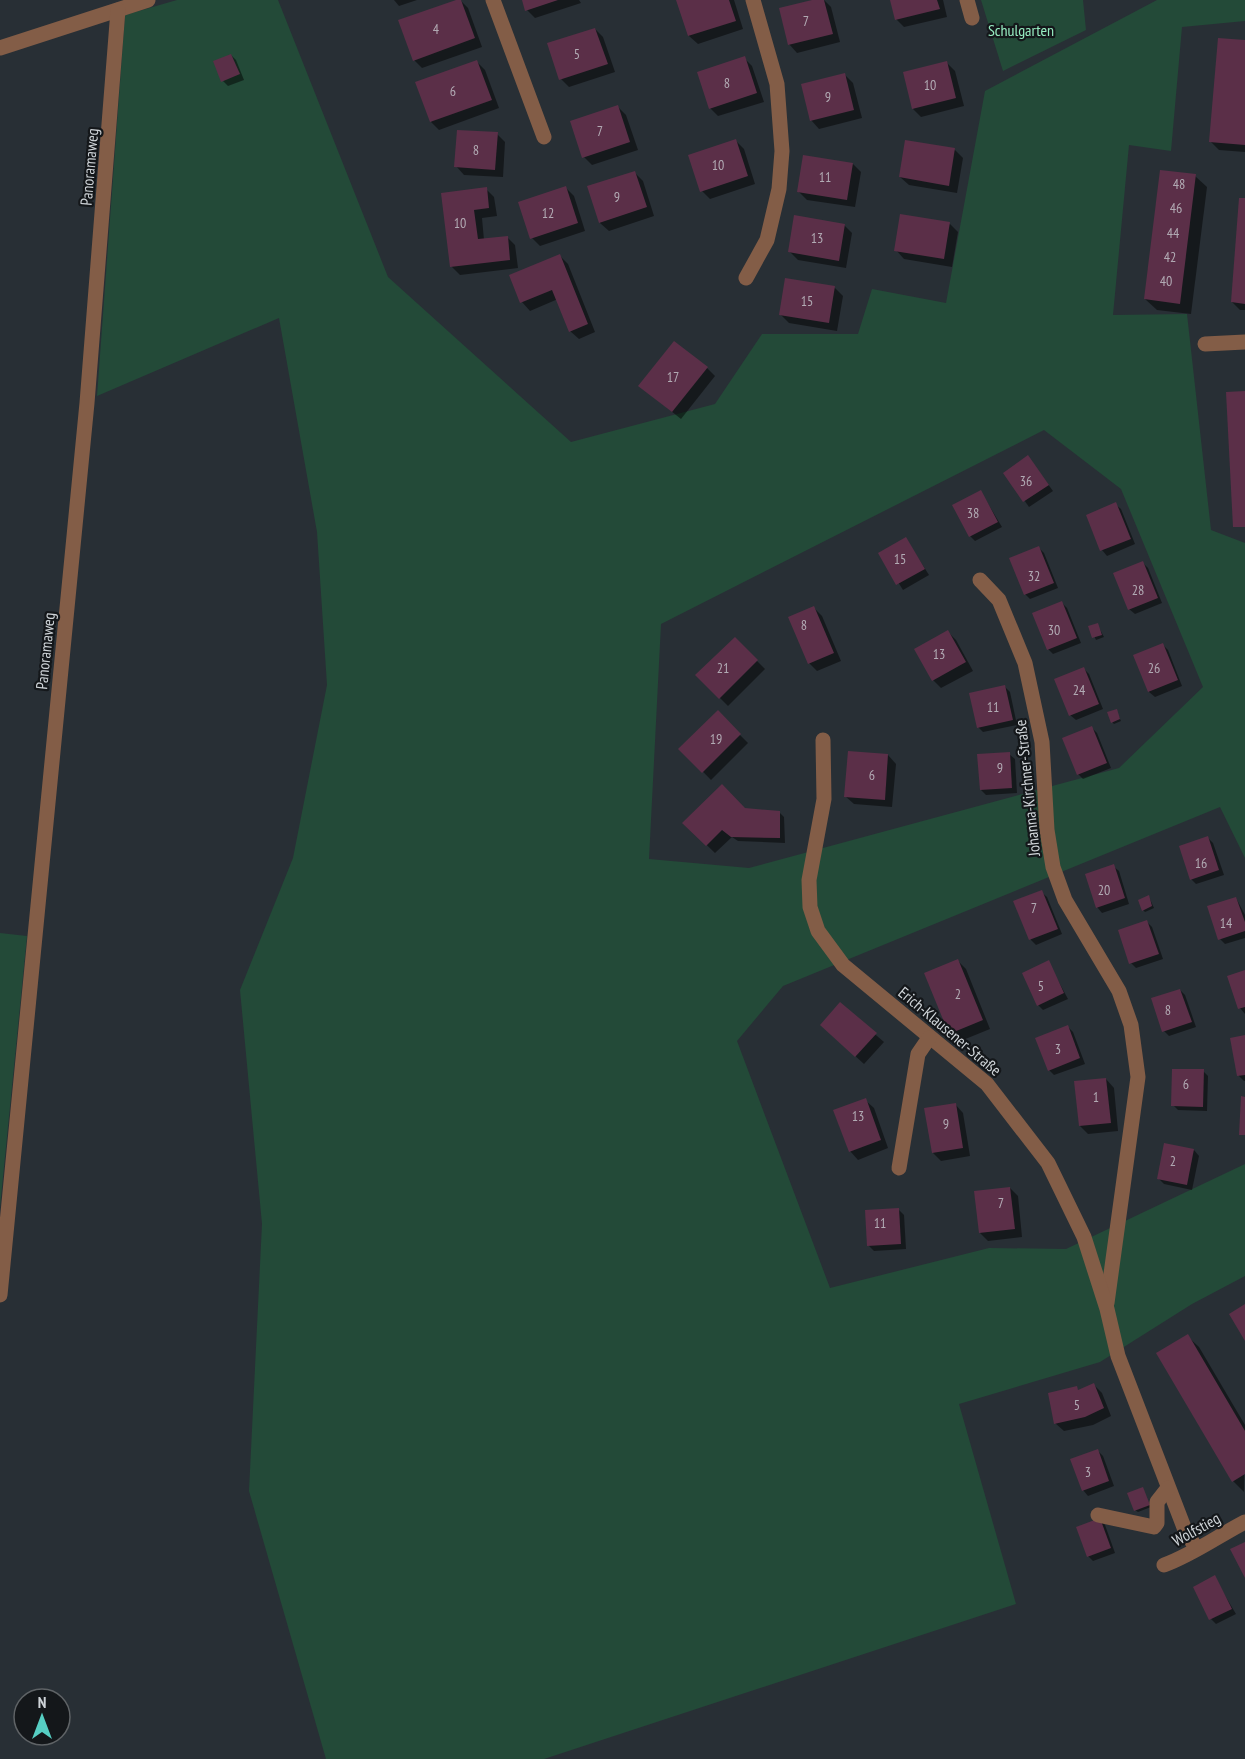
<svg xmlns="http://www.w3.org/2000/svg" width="1245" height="1759" viewBox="0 0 1245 1759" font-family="'PT Sans Narrow',sans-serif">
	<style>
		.green { fill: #234a38; fill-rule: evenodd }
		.shadow { fill: #0007 }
		.building { fill: #5b2f48 }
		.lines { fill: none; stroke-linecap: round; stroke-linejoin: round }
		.minor { stroke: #835d47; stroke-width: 15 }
		.labels { text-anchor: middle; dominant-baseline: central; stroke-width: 4.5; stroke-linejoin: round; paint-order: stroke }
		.number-label { font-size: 14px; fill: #b2abb4 }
		.park-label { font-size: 16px; fill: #96ecc1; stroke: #14171a }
		.street-label { font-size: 16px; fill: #cfd4d8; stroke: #14171a }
	</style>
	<rect width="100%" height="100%" fill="#282f35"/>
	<g class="green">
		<path d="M177,0H278L388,277L571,442L715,404L762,334H858L872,289L946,303L985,91L1157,0H1245V21L1182,27L1171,151L1129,145L1113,315L1187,314L1211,530L1245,543V858L1220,807L783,986L737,1041L830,1288L989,1248L1066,1249L1245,1164V1276L1192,1304L1100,1362L959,1404L1016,1604L544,1759H326L249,1491L262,1224L240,990L293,858L327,685L317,532L279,318L97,396L125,15ZM1044,430L1121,489L1203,687L1119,768L749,868L649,859L661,624Z"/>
		<polygon points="981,0 1083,0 1086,30 1003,71"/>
		<polygon points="0,933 27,936 0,1207"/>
	</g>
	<g class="shadow">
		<polygon points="394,0 417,0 399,6"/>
		<polygon points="460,0 468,8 482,47 422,68 414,60"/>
		<polygon points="523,0 579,0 581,3 535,18 527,10"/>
		<polygon points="680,0 734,0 743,29 698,44 689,36"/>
		<polygon points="818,0 824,0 831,7 840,42 797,53 789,44"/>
		<polygon points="891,0 943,0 947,17 904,27 896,19"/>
		<polygon points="595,29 603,37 615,72 569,87 561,79"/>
		<polygon points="1245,41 1245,152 1219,150 1211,142"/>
		<polygon points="231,55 236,60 244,80 228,86 223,81"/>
		<polygon points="744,58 752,66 764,102 718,116 710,108"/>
		<polygon points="477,62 485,70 499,108 439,130 431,122"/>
		<polygon points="947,63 955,71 964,106 921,117 913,109"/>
		<polygon points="845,75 853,83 862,118 819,129 811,120"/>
		<polygon points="618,107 626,115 638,150 592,165 584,157"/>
		<polygon points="497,134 505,142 503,177 464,175 456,166"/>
		<polygon points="736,141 744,149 755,184 710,199 702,191"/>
		<polygon points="955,150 963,158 957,193 909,185 900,177"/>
		<polygon points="853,164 861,172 855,207 807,200 798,191"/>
		<polygon points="635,173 643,181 654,216 609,231 600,223 589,187"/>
		<polygon points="1195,176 1207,187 1191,314 1157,310 1145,299"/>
		<polygon points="566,188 574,196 585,231 540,246 532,238"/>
		<polygon points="486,189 494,197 497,216 482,218 484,240 507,237 515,245 518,268 460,275 452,267 443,194"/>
		<polygon points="1245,200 1245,310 1240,310 1232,302"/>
		<polygon points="950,224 958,232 952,267 904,259 896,250"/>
		<polygon points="844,225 852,233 846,268 798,260 790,252"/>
		<polygon points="560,256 568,264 595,332 579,339 570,331 558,299 530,311 522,302 511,275"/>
		<polygon points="835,288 843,296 837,331 789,323 781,315"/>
		<polygon points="707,368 715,376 681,419 640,386"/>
		<polygon points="1028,457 1053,491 1029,507 1005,473"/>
		<polygon points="981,492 1002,527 975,541 970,536"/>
		<polygon points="1115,504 1121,509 1135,544 1107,556 1102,550"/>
		<polygon points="906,539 929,575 903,590 880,553"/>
		<polygon points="1039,548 1044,553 1058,588 1030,599 1025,594"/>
		<polygon points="1143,563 1148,568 1162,603 1135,614 1129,609"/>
		<polygon points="1062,603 1067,608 1081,643 1053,654 1048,649"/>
		<polygon points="814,608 822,616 841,661 817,671 809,663"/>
		<polygon points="1097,624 1104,637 1096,640 1090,627"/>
		<polygon points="948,632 956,640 973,671 941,688 933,680"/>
		<polygon points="735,639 765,669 728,706 697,675"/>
		<polygon points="1163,645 1168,650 1182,686 1155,697 1149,692 1135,656"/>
		<polygon points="1084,669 1089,674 1103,709 1076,720 1070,715"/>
		<polygon points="1005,687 1010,692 1017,725 983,732 978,727"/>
		<polygon points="1116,711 1121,721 1114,724 1112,722"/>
		<polygon points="718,713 748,743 711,780 681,749"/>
		<polygon points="1092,728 1097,733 1111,768 1083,779 1078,774"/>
		<polygon points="1009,754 1015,759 1017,793 986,795 981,790"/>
		<polygon points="888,755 896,764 892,807 854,804 845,796"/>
		<polygon points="745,809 779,812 784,817 785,843 738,841 732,837 715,853 684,823"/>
		<polygon points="1208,838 1213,843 1224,875 1196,884 1191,879"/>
		<polygon points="1113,866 1119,871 1129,904 1102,913 1097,907"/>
		<polygon points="1041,892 1047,897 1062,934 1036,945 1031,940 1015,902"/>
		<polygon points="1149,897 1154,908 1145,912 1143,910"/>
		<polygon points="1236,898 1245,915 1245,938 1225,944 1220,939"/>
		<polygon points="1147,922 1152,927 1163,959 1136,968 1131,963"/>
		<polygon points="958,961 966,969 990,1029 958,1042 950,1033"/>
		<polygon points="1048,962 1068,999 1043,1010 1038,1005"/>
		<polygon points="1245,971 1245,1014 1240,1008"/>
		<polygon points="1180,990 1185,995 1196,1027 1169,1036 1164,1031"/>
		<polygon points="840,1004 884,1042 864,1064 830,1033"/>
		<polygon points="1068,1027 1073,1032 1085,1064 1054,1075 1049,1070"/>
		<polygon points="1245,1037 1245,1081 1244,1081 1239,1076"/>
		<polygon points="1203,1071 1208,1076 1207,1111 1178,1110 1173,1105"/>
		<polygon points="1106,1079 1114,1088 1118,1131 1088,1134 1080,1126"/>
		<polygon points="865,1100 874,1108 888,1148 858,1160 850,1151"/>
		<polygon points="955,1104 963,1113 970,1156 941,1161 933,1153"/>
		<polygon points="1194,1150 1199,1156 1192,1190 1164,1184 1159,1179"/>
		<polygon points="1010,1188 1018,1196 1022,1237 988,1241 980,1233"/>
		<polygon points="898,1209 904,1215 906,1249 874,1251 868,1245"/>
		<polygon points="1187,1336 1199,1347 1245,1425 1244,1492 1233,1481"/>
		<polygon points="1094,1385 1102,1393 1111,1416 1093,1425 1064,1431 1055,1423 1076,1388 1079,1391"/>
		<polygon points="1098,1451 1103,1456 1114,1486 1088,1496 1083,1490"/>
		<polygon points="1142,1489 1151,1507 1138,1512 1135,1510"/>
		<polygon points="1100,1520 1105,1525 1115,1553 1093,1561 1088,1556"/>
		<polygon points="1214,1577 1236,1614 1216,1624 1211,1619"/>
	</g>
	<g class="building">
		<polygon points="456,0 461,0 475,38 413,61 398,20"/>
		<polygon points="522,0 558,0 525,11"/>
		<polygon points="676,0 729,0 736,21 688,36"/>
		<polygon points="812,0 824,0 833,34 788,45 779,8"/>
		<polygon points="890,0 937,0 940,9 895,20"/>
		<polygon points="595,28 608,64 559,80 547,43"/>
		<polygon points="1218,38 1245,40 1245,145 1209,142"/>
		<polygon points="231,54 240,74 221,82 213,61"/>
		<polygon points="745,56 757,93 709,109 697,72"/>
		<polygon points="477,60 492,100 430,122 415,82"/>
		<polygon points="947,61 956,98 912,109 903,72"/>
		<polygon points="845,73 854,110 810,121 801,84"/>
		<polygon points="618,105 630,142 582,158 570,121"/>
		<polygon points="457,130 498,132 495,170 454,167"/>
		<polygon points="736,139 748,176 700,192 688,155"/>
		<polygon points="905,140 955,148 949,186 899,177"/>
		<polygon points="803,155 853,163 847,200 797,192"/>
		<polygon points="1160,170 1196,174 1180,304 1144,299"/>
		<polygon points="635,171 647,207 599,223 587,186"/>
		<polygon points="566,186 578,223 530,239 518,202"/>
		<polygon points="487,187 489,208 474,210 478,239 508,236 510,260 450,267 441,193"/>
		<polygon points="1239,198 1245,198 1245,304 1231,302"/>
		<polygon points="900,214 950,222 944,259 894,251"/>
		<polygon points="794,215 845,224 839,261 788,252"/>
		<polygon points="560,254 588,324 569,332 552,290 520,303 509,275"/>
		<polygon points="785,278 835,286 829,323 779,315"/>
		<polygon points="674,341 708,367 672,412 638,386"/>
		<polygon points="1245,391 1245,527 1233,527 1226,392"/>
		<polygon points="1028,455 1049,485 1023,502 1003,473"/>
		<polygon points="981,490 998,522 969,537 952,505"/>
		<polygon points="1116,502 1131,539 1100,551 1086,515"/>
		<polygon points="906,537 925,569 896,585 878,553"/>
		<polygon points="1039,546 1054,583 1024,595 1009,558"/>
		<polygon points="1143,561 1158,598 1128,610 1113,573"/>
		<polygon points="1062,601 1077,638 1047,650 1032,613"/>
		<polygon points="814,606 834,653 808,664 788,617"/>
		<polygon points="1098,623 1102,635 1092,638 1088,626"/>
		<polygon points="948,630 966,662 932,681 914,649"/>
		<polygon points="735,637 758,660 719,699 695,675"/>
		<polygon points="1163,643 1178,680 1148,692 1133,655"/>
		<polygon points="1084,667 1099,704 1069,716 1054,679"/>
		<polygon points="1005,685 1013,720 977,728 969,693"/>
		<polygon points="1117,709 1120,719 1111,723 1107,712"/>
		<polygon points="718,710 741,734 702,773 678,749"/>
		<polygon points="1092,726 1107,763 1077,775 1062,738"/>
		<polygon points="848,751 888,754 885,800 844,797"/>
		<polygon points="1010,752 1012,788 980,790 977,754"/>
		<polygon points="722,784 745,808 780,811 780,838 731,837 722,830 706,846 682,823"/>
		<polygon points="1208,836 1219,870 1190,880 1179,846"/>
		<polygon points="1114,864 1125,898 1096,908 1085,874"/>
		<polygon points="1042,890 1058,929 1029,940 1013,901"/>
		<polygon points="1149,895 1152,906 1142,911 1138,900"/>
		<polygon points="1236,897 1245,922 1245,931 1218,940 1207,906"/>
		<polygon points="1147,920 1159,954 1129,964 1118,930"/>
		<polygon points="958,959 983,1020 949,1034 924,973"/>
		<polygon points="1049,960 1064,993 1037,1006 1022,973"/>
		<polygon points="1245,970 1245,1007 1238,1009 1227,976"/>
		<polygon points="1180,989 1192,1022 1162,1032 1151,998"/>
		<polygon points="840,1002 877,1033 855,1057 820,1025"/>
		<polygon points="1068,1025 1080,1058 1048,1071 1035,1038"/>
		<polygon points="1245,1035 1245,1075 1237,1076 1230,1038"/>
		<polygon points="1172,1069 1204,1069 1203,1107 1171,1106"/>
		<polygon points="1106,1078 1111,1123 1079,1126 1074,1081"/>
		<polygon points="1241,1096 1245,1097 1245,1135 1239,1135"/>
		<polygon points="866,1098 881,1140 849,1152 833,1110"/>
		<polygon points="956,1103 963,1148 932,1153 924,1108"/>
		<polygon points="1164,1143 1194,1149 1187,1185 1157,1179"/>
		<polygon points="1010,1187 1015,1229 979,1233 974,1191"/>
		<polygon points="899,1208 901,1244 867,1246 865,1210"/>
		<polygon points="1245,1304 1245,1341 1229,1314"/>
		<polygon points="1188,1334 1245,1431 1245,1474 1232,1482 1156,1353"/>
		<polygon points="1094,1383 1104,1408 1085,1417 1054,1424 1048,1393 1077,1386 1078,1390"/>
		<polygon points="1098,1449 1109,1481 1082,1491 1070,1459"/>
		<polygon points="1143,1487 1150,1505 1134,1511 1127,1493"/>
		<polygon points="1100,1518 1111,1548 1087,1557 1076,1527"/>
		<polygon points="1245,1542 1245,1578 1230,1549"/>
		<polygon points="1215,1575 1232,1609 1209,1620 1193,1587"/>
	</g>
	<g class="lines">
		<g class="minor">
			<polyline points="493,0 544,137"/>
			<polyline points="967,0 972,18"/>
			<polyline points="0,48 148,0"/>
			<polyline points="746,278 767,240 779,189 782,151 777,84 753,0"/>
			<polyline points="1205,344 1245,342"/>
			<polyline points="980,580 999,600 1025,663 1042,742 1047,830 1053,867 1065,900 1119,991 1131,1025 1138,1077 1107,1303"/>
			<polyline points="823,740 824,799 809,880 810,907 818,931 843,965 987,1084 1048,1163 1084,1237 1107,1309 1118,1356 1185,1530 1196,1548"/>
			<polyline points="899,1168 918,1054 929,1038"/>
			<polyline points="0,1295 87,403 118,10"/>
			<polyline points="1098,1515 1154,1527 1157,1523 1157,1502 1168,1488"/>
			<path d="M1164,1565C1192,1555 1218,1536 1245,1522"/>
		</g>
	</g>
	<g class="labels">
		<g class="number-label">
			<text x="806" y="21">7</text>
			<text x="436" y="29">4</text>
			<text x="577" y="54">5</text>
			<text x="727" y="83">8</text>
			<text x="930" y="85">10</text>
			<text x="453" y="91">6</text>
			<text x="828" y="97">9</text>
			<text x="600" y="131">7</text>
			<text x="476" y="150">8</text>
			<text x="718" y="165">10</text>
			<text x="825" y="177">11</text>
			<text x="1179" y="184">48</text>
			<text x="617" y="197">9</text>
			<text x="1176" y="208">46</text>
			<text x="548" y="213">12</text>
			<text x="460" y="223">10</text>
			<text x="1173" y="233">44</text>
			<text x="817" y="238">13</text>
			<text x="1170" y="257">42</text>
			<text x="1166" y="281">40</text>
			<text x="807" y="301">15</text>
			<text x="673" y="377">17</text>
			<text x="1026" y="481">36</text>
			<text x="973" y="513">38</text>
			<text x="900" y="559">15</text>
			<text x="1034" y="576">32</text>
			<text x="1138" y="590">28</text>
			<text x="804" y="625">8</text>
			<text x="1054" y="630">30</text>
			<text x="939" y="654">13</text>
			<text x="723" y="668">21</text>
			<text x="1154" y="668">26</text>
			<text x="1079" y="690">24</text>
			<text x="993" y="707">11</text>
			<text x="716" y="739">19</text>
			<text x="1000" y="768">9</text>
			<text x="872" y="775">6</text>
			<text x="1201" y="863">16</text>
			<text x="1104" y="890">20</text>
			<text x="1034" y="908">7</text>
			<text x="1226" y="923">14</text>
			<text x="1041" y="986">5</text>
			<text x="958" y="994">2</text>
			<text x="1168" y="1010">8</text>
			<text x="1058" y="1049">3</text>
			<text x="1186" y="1084">6</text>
			<text x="1096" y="1097">1</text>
			<text x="858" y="1116">13</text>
			<text x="946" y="1124">9</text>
			<text x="1173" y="1161">2</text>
			<text x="1001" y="1203">7</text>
			<text x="880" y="1223">11</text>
			<text x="1077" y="1405">5</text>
			<text x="1088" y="1472">3</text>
		</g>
		<g class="park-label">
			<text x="1021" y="30">Schulgarten</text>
		</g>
		<g class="street-label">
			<text transform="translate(89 167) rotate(-85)">Panoramaweg</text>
			<text transform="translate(45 651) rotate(-84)">Panoramaweg</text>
			<text transform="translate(1027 788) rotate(-96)">Johanna-Kirchner-Straße</text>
			<text transform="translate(950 1031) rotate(40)">Erich-Klausener-Straße</text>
			<text transform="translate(1196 1529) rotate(-29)">Wolfstieg</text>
		</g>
	</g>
	<g transform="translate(42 1717)"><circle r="28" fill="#14171a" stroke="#5f6366" stroke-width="1.5"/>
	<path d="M0-4.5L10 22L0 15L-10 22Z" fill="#56cec3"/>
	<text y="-9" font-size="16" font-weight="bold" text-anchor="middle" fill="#cfd4d8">N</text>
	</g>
</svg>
